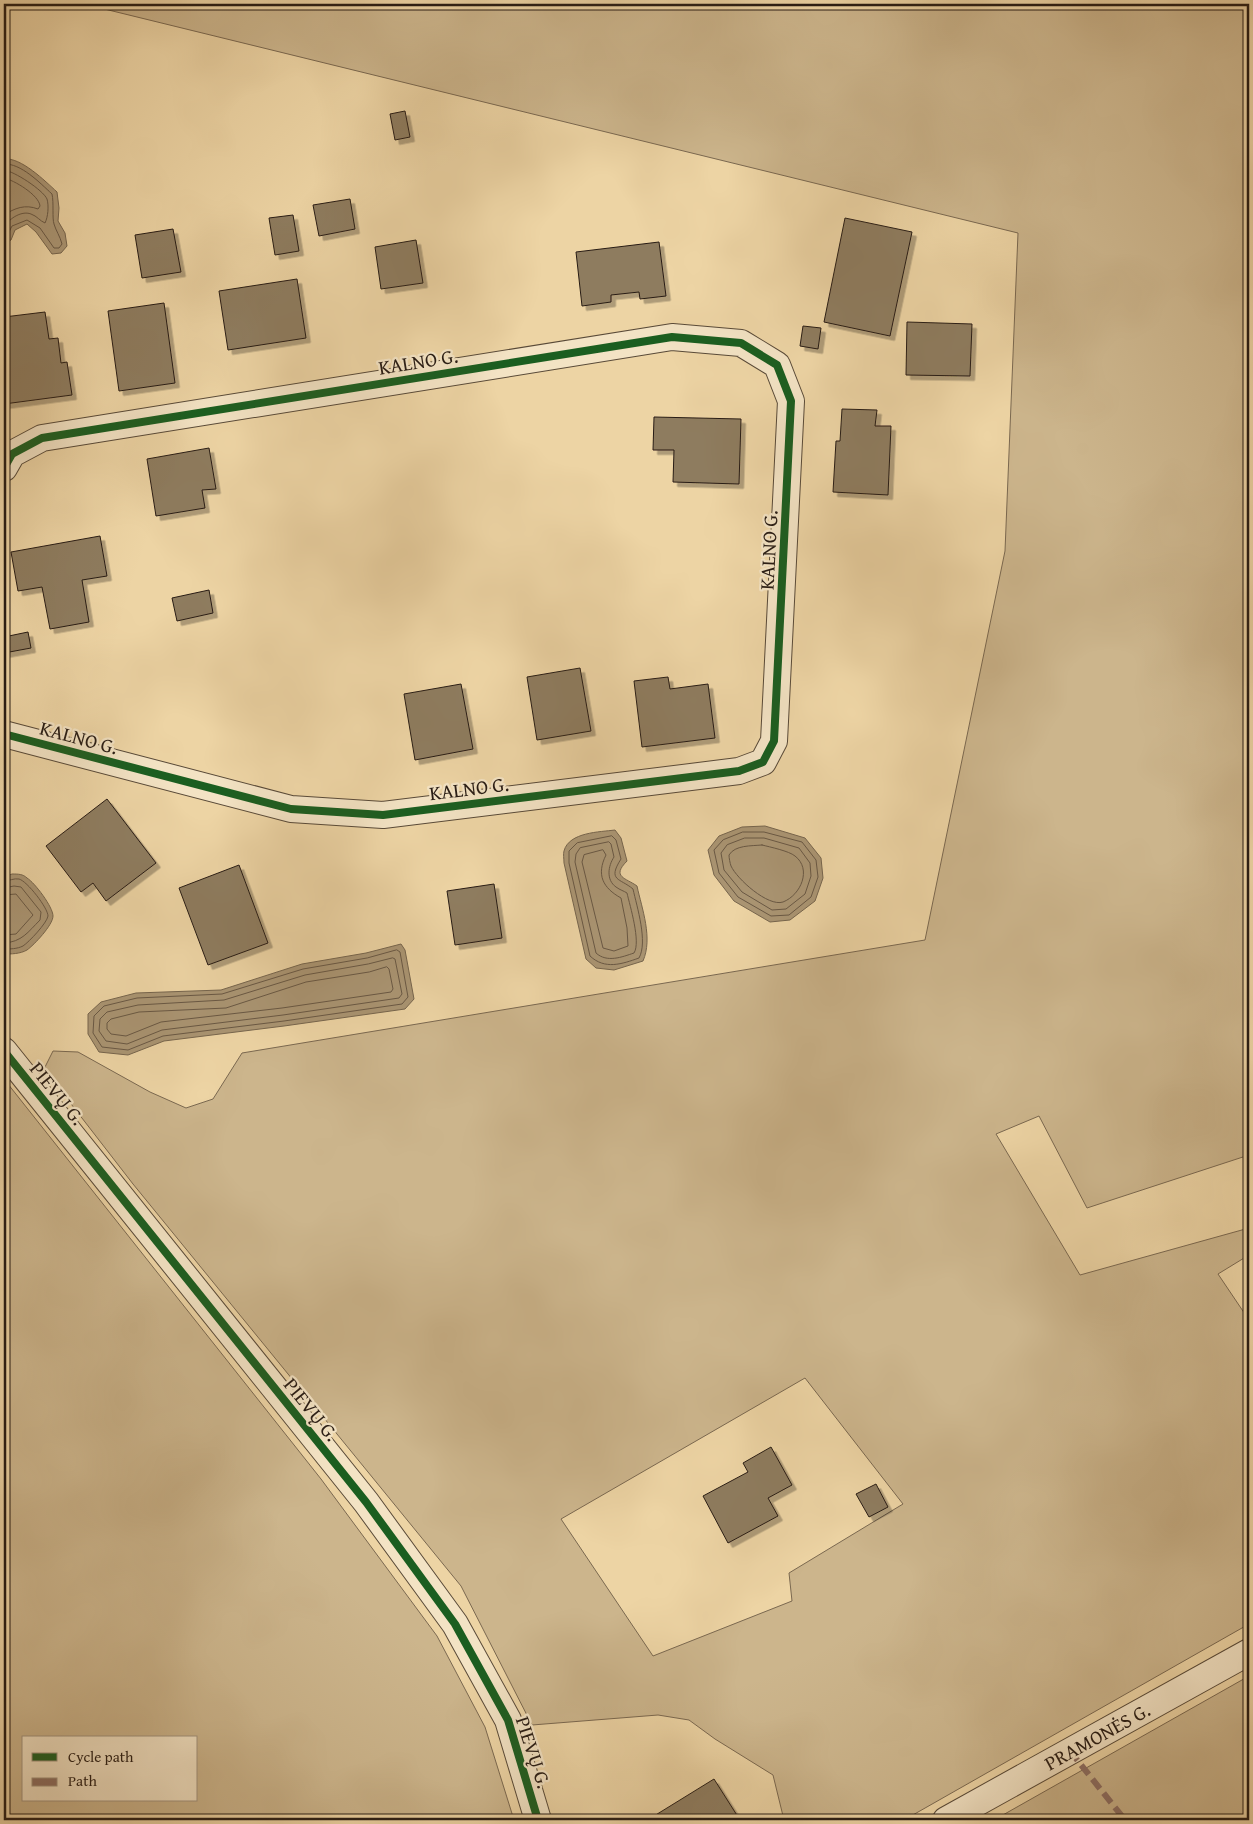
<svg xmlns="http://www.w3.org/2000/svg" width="1253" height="1824" viewBox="0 0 1253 1824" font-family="'Gentium Book Plus',serif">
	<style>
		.green { fill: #ccb58c; stroke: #7a6850; fill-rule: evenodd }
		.water { fill: #aa9573; stroke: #76654d }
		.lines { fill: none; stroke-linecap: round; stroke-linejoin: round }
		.shore { stroke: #695844; stroke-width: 1 }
		.building { fill: #8e7c5f; stroke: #281c14; filter: url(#shadow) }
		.minor-casing { stroke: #594a38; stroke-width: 28 }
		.minor { stroke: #f3e3c4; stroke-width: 26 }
		.quiet { stroke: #8d6e63; stroke-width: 6; stroke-dasharray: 12 6; stroke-linecap: butt }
		.cycleway-casing { stroke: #f3e3c4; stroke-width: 11 }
		.cycleway { stroke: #1b5e20; stroke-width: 8 }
		.labels { text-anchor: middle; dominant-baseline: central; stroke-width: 4.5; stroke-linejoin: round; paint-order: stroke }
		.street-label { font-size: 20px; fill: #281c14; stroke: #f3e3c4 }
	</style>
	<defs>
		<filter id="shadow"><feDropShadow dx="4.5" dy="4.5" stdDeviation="0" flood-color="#0004"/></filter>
	</defs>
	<rect width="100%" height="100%" fill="#edd4a4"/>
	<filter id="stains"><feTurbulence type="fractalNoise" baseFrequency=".004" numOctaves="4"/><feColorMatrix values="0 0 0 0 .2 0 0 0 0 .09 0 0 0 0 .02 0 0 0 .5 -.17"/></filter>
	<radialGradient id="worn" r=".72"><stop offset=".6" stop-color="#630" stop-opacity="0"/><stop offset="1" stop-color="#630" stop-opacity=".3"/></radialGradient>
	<g class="green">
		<path d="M84,4H1249V1155L1087,1208L1039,1116L996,1134L1080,1275L1249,1228V1255L1218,1274L1249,1320V1624L904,1820H784L773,1775L715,1739L689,1720L658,1715L532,1725L461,1586L133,1184L44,1069L53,1051L78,1052L150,1092L186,1108L213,1099L242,1053L925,940L1005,551L1018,233ZM805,1378L903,1504L789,1573L792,1601L653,1656L561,1519Z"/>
		<path d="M4,1079L321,1479L437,1636L485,1727L514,1820H4ZM24,1738H196V1800H24Z"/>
		<polygon points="1249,1676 1249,1820 994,1820"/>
	</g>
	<g class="water">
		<path d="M4,159C21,157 45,181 57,192L59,208L58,221L65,233L67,246L61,253L52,254L36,232L27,224L15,230L11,240L4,244Z"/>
		<polygon points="765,826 805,838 821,858 823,878 815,901 790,920 770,922 734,901 714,875 708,850 719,836 742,827"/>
		<path d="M615,830L621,838L627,861C611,877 626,878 637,886C642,909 653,938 643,961L614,970L596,968L586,959L564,863C564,859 563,854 564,851C569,832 600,832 615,830Z"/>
		<path d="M12,874C18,874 23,874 27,878C35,883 53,907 53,916C53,925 34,945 27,950C20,954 11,954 4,954V877Z"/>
		<polygon points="401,944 405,950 414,999 405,1009 284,1026 164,1041 128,1055 99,1052 88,1034 88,1014 101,1002 136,993 221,990 302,964 366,953"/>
	</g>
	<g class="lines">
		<g class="shore">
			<path d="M4,164C21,163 40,183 52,194C54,203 52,218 54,224C56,231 60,236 62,244L59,248H54L40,228L27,220L12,226L7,236L4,238"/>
			<path d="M4,170C14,171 43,190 47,199C49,206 48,217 45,223C40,221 37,216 31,214C21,210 7,220 4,228"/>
			<path d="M4,178C14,180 39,195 40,206L38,209C25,204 15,208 4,215"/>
			<polygon points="743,832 764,832 802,842 816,860 818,877 811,897 789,915 771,916 738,897 719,873 714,850 723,840"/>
			<path d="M612,836L616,840L621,859C607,881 620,878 633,889C637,907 648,942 639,958C622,964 605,970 590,956L569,863V851L577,843Z"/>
			<polygon points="745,838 764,838 799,848 810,863 811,876 805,894 786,909 772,910 742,892 724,870 721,853 727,845"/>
			<path d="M609,842L611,844L614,857C608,866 606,880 616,887C620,890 624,891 627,893C630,906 641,942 634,953C622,957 607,963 596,953L575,862L576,854L580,848Z"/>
			<path d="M762,845C770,847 789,851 795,856C812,869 801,895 783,902C768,907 737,879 731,866C730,863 729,858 729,855C735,845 751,846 762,845Z"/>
			<path d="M603,850L606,855C596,875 603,888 621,898L627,928L628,946L614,951L603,948L582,862L584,855Z"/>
			<path d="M4,881C9,881 14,878 19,879C27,881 48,908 48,916C47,923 29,942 23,946C17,949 10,949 4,949"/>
			<path d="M4,888L14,886L21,887L41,912L40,920C28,932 22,942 4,943"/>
			<polyline points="4,895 16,894 33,915 16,934 4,935"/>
			<polygon points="397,950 400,952 408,997 402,1004 284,1021 163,1036 128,1050 102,1047 93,1033 94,1016 104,1006 137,998 222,994 303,969 367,958"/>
			<polygon points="393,958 395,959 402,994 399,998 283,1015 162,1030 127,1044 106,1041 99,1031 100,1019 107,1012 138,1005 224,1000 305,975 368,964"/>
			<polygon points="387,967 389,969 393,989 391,992 282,1008 161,1022 126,1036 111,1034 107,1029 107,1023 111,1019 139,1012 226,1008 306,982 369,972"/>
		</g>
	</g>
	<g class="building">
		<polygon points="405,111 410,137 395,140 390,114"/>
		<polygon points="350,199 355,229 319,236 313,205"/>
		<polygon points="293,215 299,251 275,255 269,218"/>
		<polygon points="845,218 912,232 890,336 824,322"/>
		<polygon points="173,229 181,272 142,278 135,235"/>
		<polygon points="416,240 423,283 381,289 375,247"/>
		<polygon points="659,242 666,296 640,299 639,292 611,295 611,302 582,306 576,252"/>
		<polygon points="297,279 306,338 228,350 219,291"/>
		<polygon points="164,303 175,383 119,391 108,311"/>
		<polygon points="45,312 49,339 58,338 61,363 67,362 72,395 4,404 4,317"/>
		<polygon points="907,322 972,324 970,376 906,375"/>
		<polygon points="803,326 821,328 818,349 800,346"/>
		<polygon points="842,409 877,410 875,426 891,426 888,495 833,492 836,441 840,441"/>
		<polygon points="654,417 741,419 739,484 673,482 674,450 653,450"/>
		<polygon points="209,448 216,489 202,490 205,508 156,516 147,459"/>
		<polygon points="100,536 107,576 82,580 89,622 50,629 42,587 18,591 11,552"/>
		<polygon points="209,590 213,613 177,621 172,598"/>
		<polygon points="28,632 31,648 4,653 4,637"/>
		<polygon points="580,668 591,731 537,740 527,677"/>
		<polygon points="668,677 670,689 708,684 715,738 642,747 634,681"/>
		<polygon points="461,684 473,749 415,760 404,694"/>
		<polygon points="107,799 156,863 106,901 93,883 81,892 46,846"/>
		<polygon points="239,865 268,943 208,965 179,888"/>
		<polygon points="494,884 502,938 455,945 447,891"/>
		<polygon points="771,1447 792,1485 768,1498 778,1516 728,1543 703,1496 748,1472 743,1463"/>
		<polygon points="876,1484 888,1507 869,1517 856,1494"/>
		<polygon points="714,1779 740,1820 657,1820 654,1816"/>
	</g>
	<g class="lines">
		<g class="minor-casing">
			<g id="minor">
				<polyline points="4,468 12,454 42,438 672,337 741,343 777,365 791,401 774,741 763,762 739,771 383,815 291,809 4,734"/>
				<polyline points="4,1051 366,1502 455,1624 508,1720 538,1820"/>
				<polyline points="946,1820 1249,1652"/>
			</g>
		</g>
		<use href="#minor" class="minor"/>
		<polyline class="quiet" points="1070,1751 1125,1820"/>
		<g class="cycleway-casing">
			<g id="cycleway">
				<polyline points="4,468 12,454 42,438 672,337 741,343 777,365 791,401 774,741 763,762 739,771 383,815 291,809 4,734"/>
				<polyline points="4,1051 366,1502 455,1624 508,1720 538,1820"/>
			</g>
		</g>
		<use href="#cycleway" class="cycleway"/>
	</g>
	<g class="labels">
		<g class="street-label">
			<text transform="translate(418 361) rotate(-9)">KALNO G.</text>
			<text transform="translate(768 550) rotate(-87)">KALNO G.</text>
			<text transform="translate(79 737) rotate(15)">KALNO G.</text>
			<text transform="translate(469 788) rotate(-7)">KALNO G.</text>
			<text transform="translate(58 1093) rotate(51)">PIEVŲ G.</text>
			<text transform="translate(312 1409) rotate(51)">PIEVŲ G.</text>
			<text transform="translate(1097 1736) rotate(-29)">PRAMONĖS G.</text>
			<text transform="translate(534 1752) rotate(72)">PIEVŲ G.</text>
		</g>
	</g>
	<rect width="1253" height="1824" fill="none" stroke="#edd4a4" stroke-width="20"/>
	<rect x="5" y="5" width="1243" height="1814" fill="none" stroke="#281c14" stroke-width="2.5"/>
	<rect x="10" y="10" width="1233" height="1804" fill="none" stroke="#281c14"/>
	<rect x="22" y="1736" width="175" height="65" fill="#f3e3c4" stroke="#a2937e"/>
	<rect x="32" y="1753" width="25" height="8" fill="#1b5e20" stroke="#a2937e"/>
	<text x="68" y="1762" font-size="15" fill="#281c14">Cycle path</text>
	<rect x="32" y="1778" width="25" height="8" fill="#8d6e63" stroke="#a2937e"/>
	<text x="68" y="1786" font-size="15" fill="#281c14">Path</text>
	<rect width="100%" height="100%" filter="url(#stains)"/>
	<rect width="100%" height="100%" fill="url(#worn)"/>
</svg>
